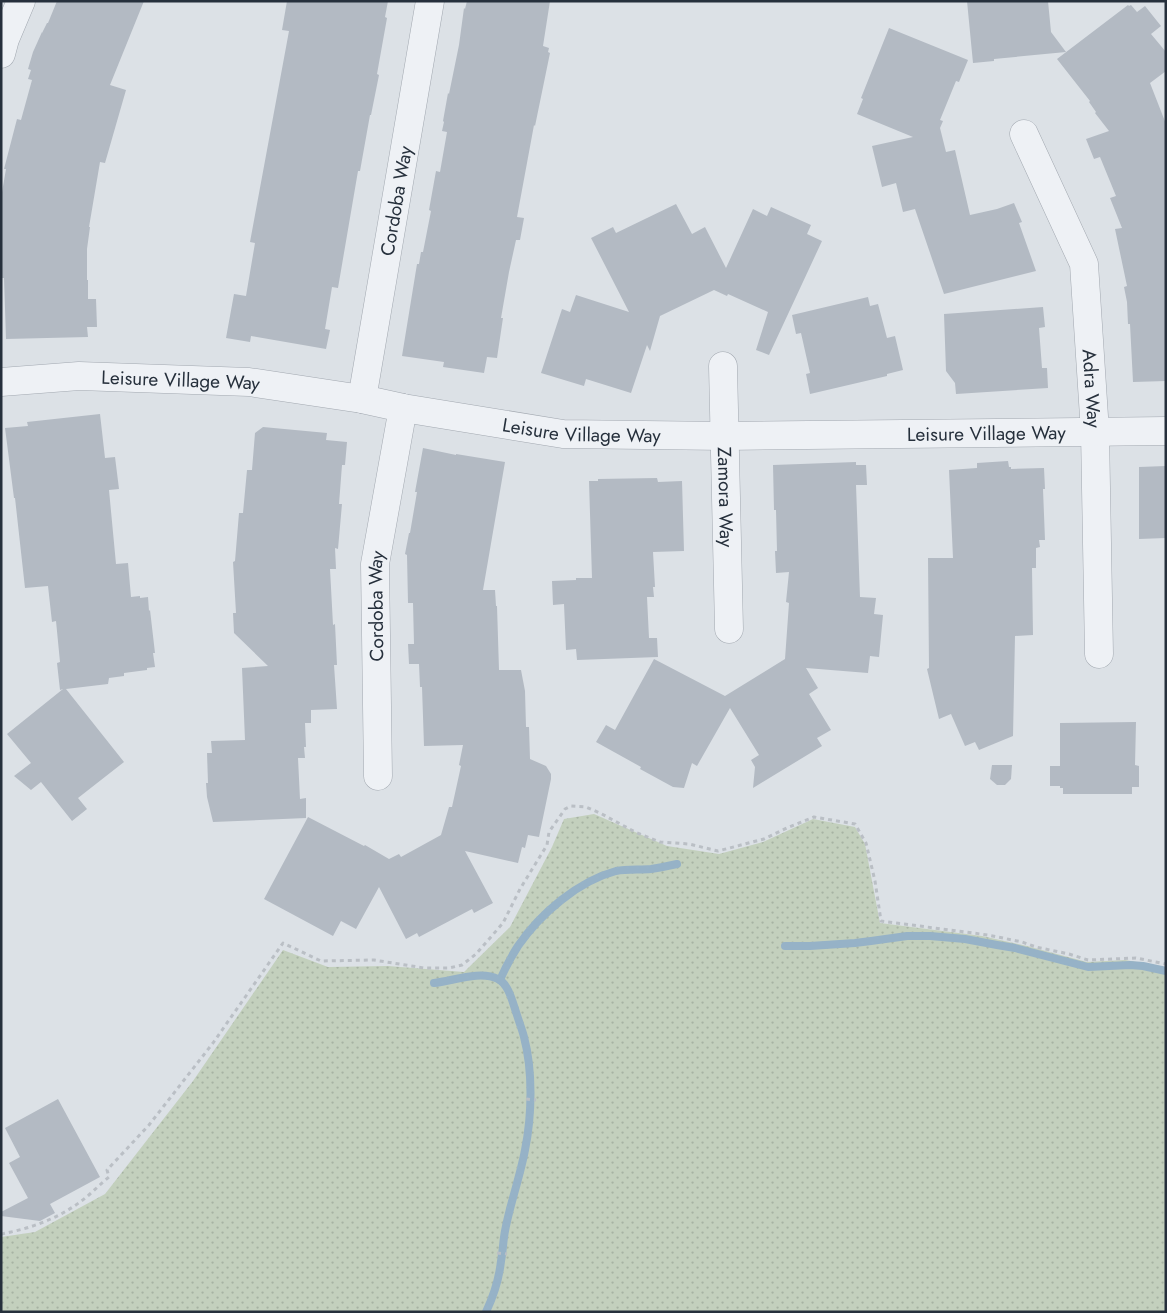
<svg xmlns="http://www.w3.org/2000/svg" width="1167" height="1313" viewBox="0 0 1167 1313" font-family="Jost,sans-serif">
	<style>
		.grass { fill: url(#grass-dots) }
		.lines { fill: none; stroke-linecap: round; stroke-linejoin: round }
		.stream { stroke: #96b2c7; stroke-width: 8 }
		.building { fill: #b3bac3 }
		.minor-casing { stroke: #a2a8b0; stroke-width: 29 }
		.path { stroke: #babfc5; stroke-width: 3; stroke-dasharray: 4 4; stroke-linecap: butt }
		.minor { stroke: #eef1f5; stroke-width: 28 }
		.labels { text-anchor: middle; dominant-baseline: central; stroke-width: 4; stroke-linejoin: round; paint-order: stroke }
		.street-label { font-size: 19px; fill: #26303c; stroke: #ebeff4 }
	</style>
	<defs>
		<pattern id="grass-dots" width="8" height="8" patternUnits="userSpaceOnUse" patternTransform="scale(1.25)"><rect width="8" height="8" fill="#c3d0bd"/><path d="M2 2h.1M6 6h.1" fill="none" stroke="#a7b3a3" stroke-width="1.8" stroke-linecap="round"/></pattern>
	</defs>
	<rect width="100%" height="100%" fill="#dce1e6"/>
	<polygon class="grass" points="594,814 667,846 719,854 763,842 813,819 855,827 865,844 880,923 982,936 1027,946 1087,962 1125,960 1166,967 1166,1312 1,1312 1,1237 35,1232 105,1194 193,1081 283,950 328,967 388,966 464,972 510,927 552,847 564,819"/>
	<g class="lines">
		<g class="stream">
			<polyline points="785,946 810,946 855,943 871,941 907,936 930,936 965,939 997,945 1015,948 1088,967 1130,965 1143,966 1166,971"/>
			<path d="M500,980C505,968 511,957 518,946C540,914 578,881 616,871C627,869 640,870 651,869C659,868 668,866 677,864"/>
			<path d="M434,983C453,981 480,970 498,979C509,984 513,1004 517,1015C519,1022 522,1029 524,1037C533,1071 532,1115 525,1150C520,1177 510,1204 505,1231C503,1241 503,1251 501,1261C499,1280 494,1295 486,1312"/>
		</g>
	</g>
	<g class="building">
		<polygon points="57,1 144,1 110,85 126,90 105,163 100,162 89,227 90,227 87,249 87,280 88,280 88,299 96,299 97,327 87,327 88,337 6,339 4,278 1,278 1,198 6,169 4,169 17,119 21,120 32,80 28,79 31,70 28,69 33,52 42,32 42,33 47,23 48,23"/>
		<polygon points="287,1 388,1 385,17 387,18 377,74 379,75 371,115 370,115 360,171 358,171 338,288 332,287 325,329 330,330 326,349 251,336 250,342 226,338 234,294 246,296 255,243 250,242 289,31 282,30"/>
		<polygon points="467,1 550,1 543,46 549,48 548,52 550,53 535,126 534,125 517,217 524,218 520,240 516,240 509,272 501,318 503,318 497,358 487,357 484,373 443,367 444,362 402,356 417,264 419,264 421,252 423,252 431,211 429,210 436,171 440,172 447,132 442,131 444,122 443,121 448,93 449,94 459,45 464,8 465,9"/>
		<polygon points="967,1 1048,1 1051,32 1066,52 994,59 994,61 973,63"/>
		<polygon points="1128,5 1129,6 1131,5 1137,12 1145,6 1161,26 1151,34 1166,52 1166,71 1150,83 1166,124 1166,381 1133,382 1130,324 1128,324 1127,302 1124,287 1127,286 1115,229 1122,228 1110,198 1116,196 1100,157 1094,159 1086,139 1109,131 1095,113 1096,112 1089,102 1090,101 1057,59"/>
		<polygon points="889,28 968,60 959,82 956,81 940,120 943,121 940,128 946,152 955,150 970,215 997,209 1014,203 1022,222 1019,223 1036,271 944,294 915,209 903,212 896,183 882,187 872,146 913,137 857,114 863,99 861,98"/>
		<polygon points="676,204 692,234 705,227 726,268 753,209 767,216 771,207 811,225 807,234 822,241 769,355 756,350 768,312 728,294 727,296 714,290 660,316 650,351 647,345 631,393 586,379 584,386 541,373 562,309 570,312 576,295 629,312 591,238 613,227 616,233"/>
		<polygon points="868,297 870,306 878,304 887,338 895,336 903,370 887,374 887,376 810,394 806,374 810,373 801,333 796,334 792,315"/>
		<polygon points="1043,307 1045,327 1039,328 1042,368 1047,368 1048,388 956,394 955,383 946,371 944,314"/>
		<polygon points="100,414 105,458 115,457 119,489 109,490 116,564 128,563 131,597 140,596 140,598 148,597 149,611 150,610 155,653 153,653 155,667 147,668 147,670 124,673 124,676 109,678 108,684 66,689 124,762 78,798 87,809 72,821 41,782 31,790 14,776 31,763 7,734 63,689 60,690 57,663 60,662 56,621 52,622 48,586 25,588 15,498 14,498 5,428 28,426 27,422"/>
		<polygon points="263,427 327,433 326,440 347,442 345,465 342,465 339,504 342,504 338,549 335,548 336,569 330,569 333,625 335,624 337,665 334,665 337,709 311,710 311,723 305,723 306,747 304,747 305,758 298,758 300,799 306,798 306,818 213,822 207,797 206,783 208,783 207,753 212,753 211,741 245,740 242,668 268,666 234,633 233,613 236,613 233,562 235,561 239,513 243,513 247,470 252,470 255,433"/>
		<polygon points="423,448 456,455 456,454 505,462 483,590 495,590 496,606 497,606 499,670 521,670 525,691 526,727 529,727 530,759 546,766 551,774 551,779 539,837 528,835 525,848 522,847 518,863 465,851 493,903 474,913 472,909 419,937 417,933 406,939 379,887 356,929 341,921 333,936 264,899 308,817 364,846 365,845 389,859 399,854 401,857 441,835 449,807 452,807 461,766 459,765 463,745 424,746 422,687 420,687 419,664 409,664 408,644 414,644 413,603 408,603 407,555 405,554 409,533 410,533 417,492 415,492"/>
		<polygon points="1008,461 1009,467 1011,467 1011,469 1044,468 1045,489 1043,489 1045,540 1039,540 1040,547 1036,548 1036,568 1032,568 1033,635 1015,636 1013,736 979,750 975,742 965,746 951,714 939,719 927,669 929,668 928,558 953,558 949,470 977,468 977,463"/>
		<polygon points="856,462 856,465 866,465 867,485 856,485 860,597 876,598 874,614 883,615 879,657 870,656 868,673 806,668 818,688 809,694 831,730 817,738 822,746 753,788 755,767 751,760 759,755 730,708 697,766 692,763 684,788 673,787 640,769 641,767 596,742 606,725 615,730 654,659 725,696 785,659 789,603 786,602 789,572 776,573 775,551 777,551 776,510 774,510 773,465"/>
		<polygon points="1166,466 1166,538 1139,539 1139,467"/>
		<polygon points="657,478 658,482 682,481 684,551 653,552 655,587 653,587 654,597 647,597 649,638 657,638 658,657 577,660 576,649 566,650 564,604 553,605 552,581 576,580 576,578 592,578 589,481 598,481 598,479"/>
		<polygon points="1136,722 1135,765 1139,766 1139,787 1132,787 1132,794 1063,794 1063,788 1060,788 1060,786 1050,786 1050,766 1060,766 1060,723"/>
		<polygon points="992,765 1012,765 1011,779 1005,785 997,785 990,779"/>
		<polygon points="58,1099 100,1177 50,1204 55,1213 40,1221 1,1216 1,1212 28,1198 9,1163 20,1157 5,1128"/>
	</g>
	<g class="lines">
		<g class="minor-casing">
			<g id="minor">
				<polyline points="1,54 5,39 21,1"/>
				<path id="s1" d="M1024,134L1084,264L1095,432L1099,654"/>
				<path id="s2" d="M723,366L729,629"/>
				<path id="s3" d="M1,382L79,376L249,382L362,399L403,408L563,434L725,436L1166,431"/>
				<path id="s4" d="M362,399L430,1"/>
				<path id="s5" d="M378,776L375,564L403,408"/>
			</g>
		</g>
		<g class="path">
			<polyline points="526,1099 536,1100"/>
			<path d="M1,1234C29,1229 57,1219 80,1202C90,1195 99,1185 109,1177L107,1170L149,1125L213,1043L283,943L321,961L374,960L424,968H449L462,965L476,954L503,923L520,889L547,845L549,832L565,809L571,806L586,807L600,813L635,832L660,842L689,844L718,851L764,839L789,827L814,817L855,824L866,843L875,881L881,921L988,935L1022,942L1036,947L1069,954L1088,960L1136,958L1166,964"/>
			<polyline points="497,1253 507,1254"/>
		</g>
		<use href="#minor" class="minor"/>
	</g>
	<g class="labels">
		<g class="street-label">
			<text stroke="none"><textPath href="#s4" startOffset="201">Cordoba Way</textPath></text>
			<text stroke="none"><textPath href="#s3" startOffset="180">Leisure Village Way</textPath></text>
			<text stroke="none"><textPath href="#s1" startOffset="268">Adra Way</textPath></text>
			<text stroke="none"><textPath href="#s3" startOffset="585">Leisure Village Way</textPath></text>
			<text stroke="none"><textPath href="#s3" startOffset="990">Leisure Village Way</textPath></text>
			<text stroke="none"><textPath href="#s2" startOffset="131">Zamora Way</textPath></text>
			<text stroke="none"><textPath href="#s5" startOffset="170">Cordoba Way</textPath></text>
		</g>
	</g>
	<rect width="1167" height="1313" fill="none" stroke="#26303c" stroke-width="5"/>
</svg>
